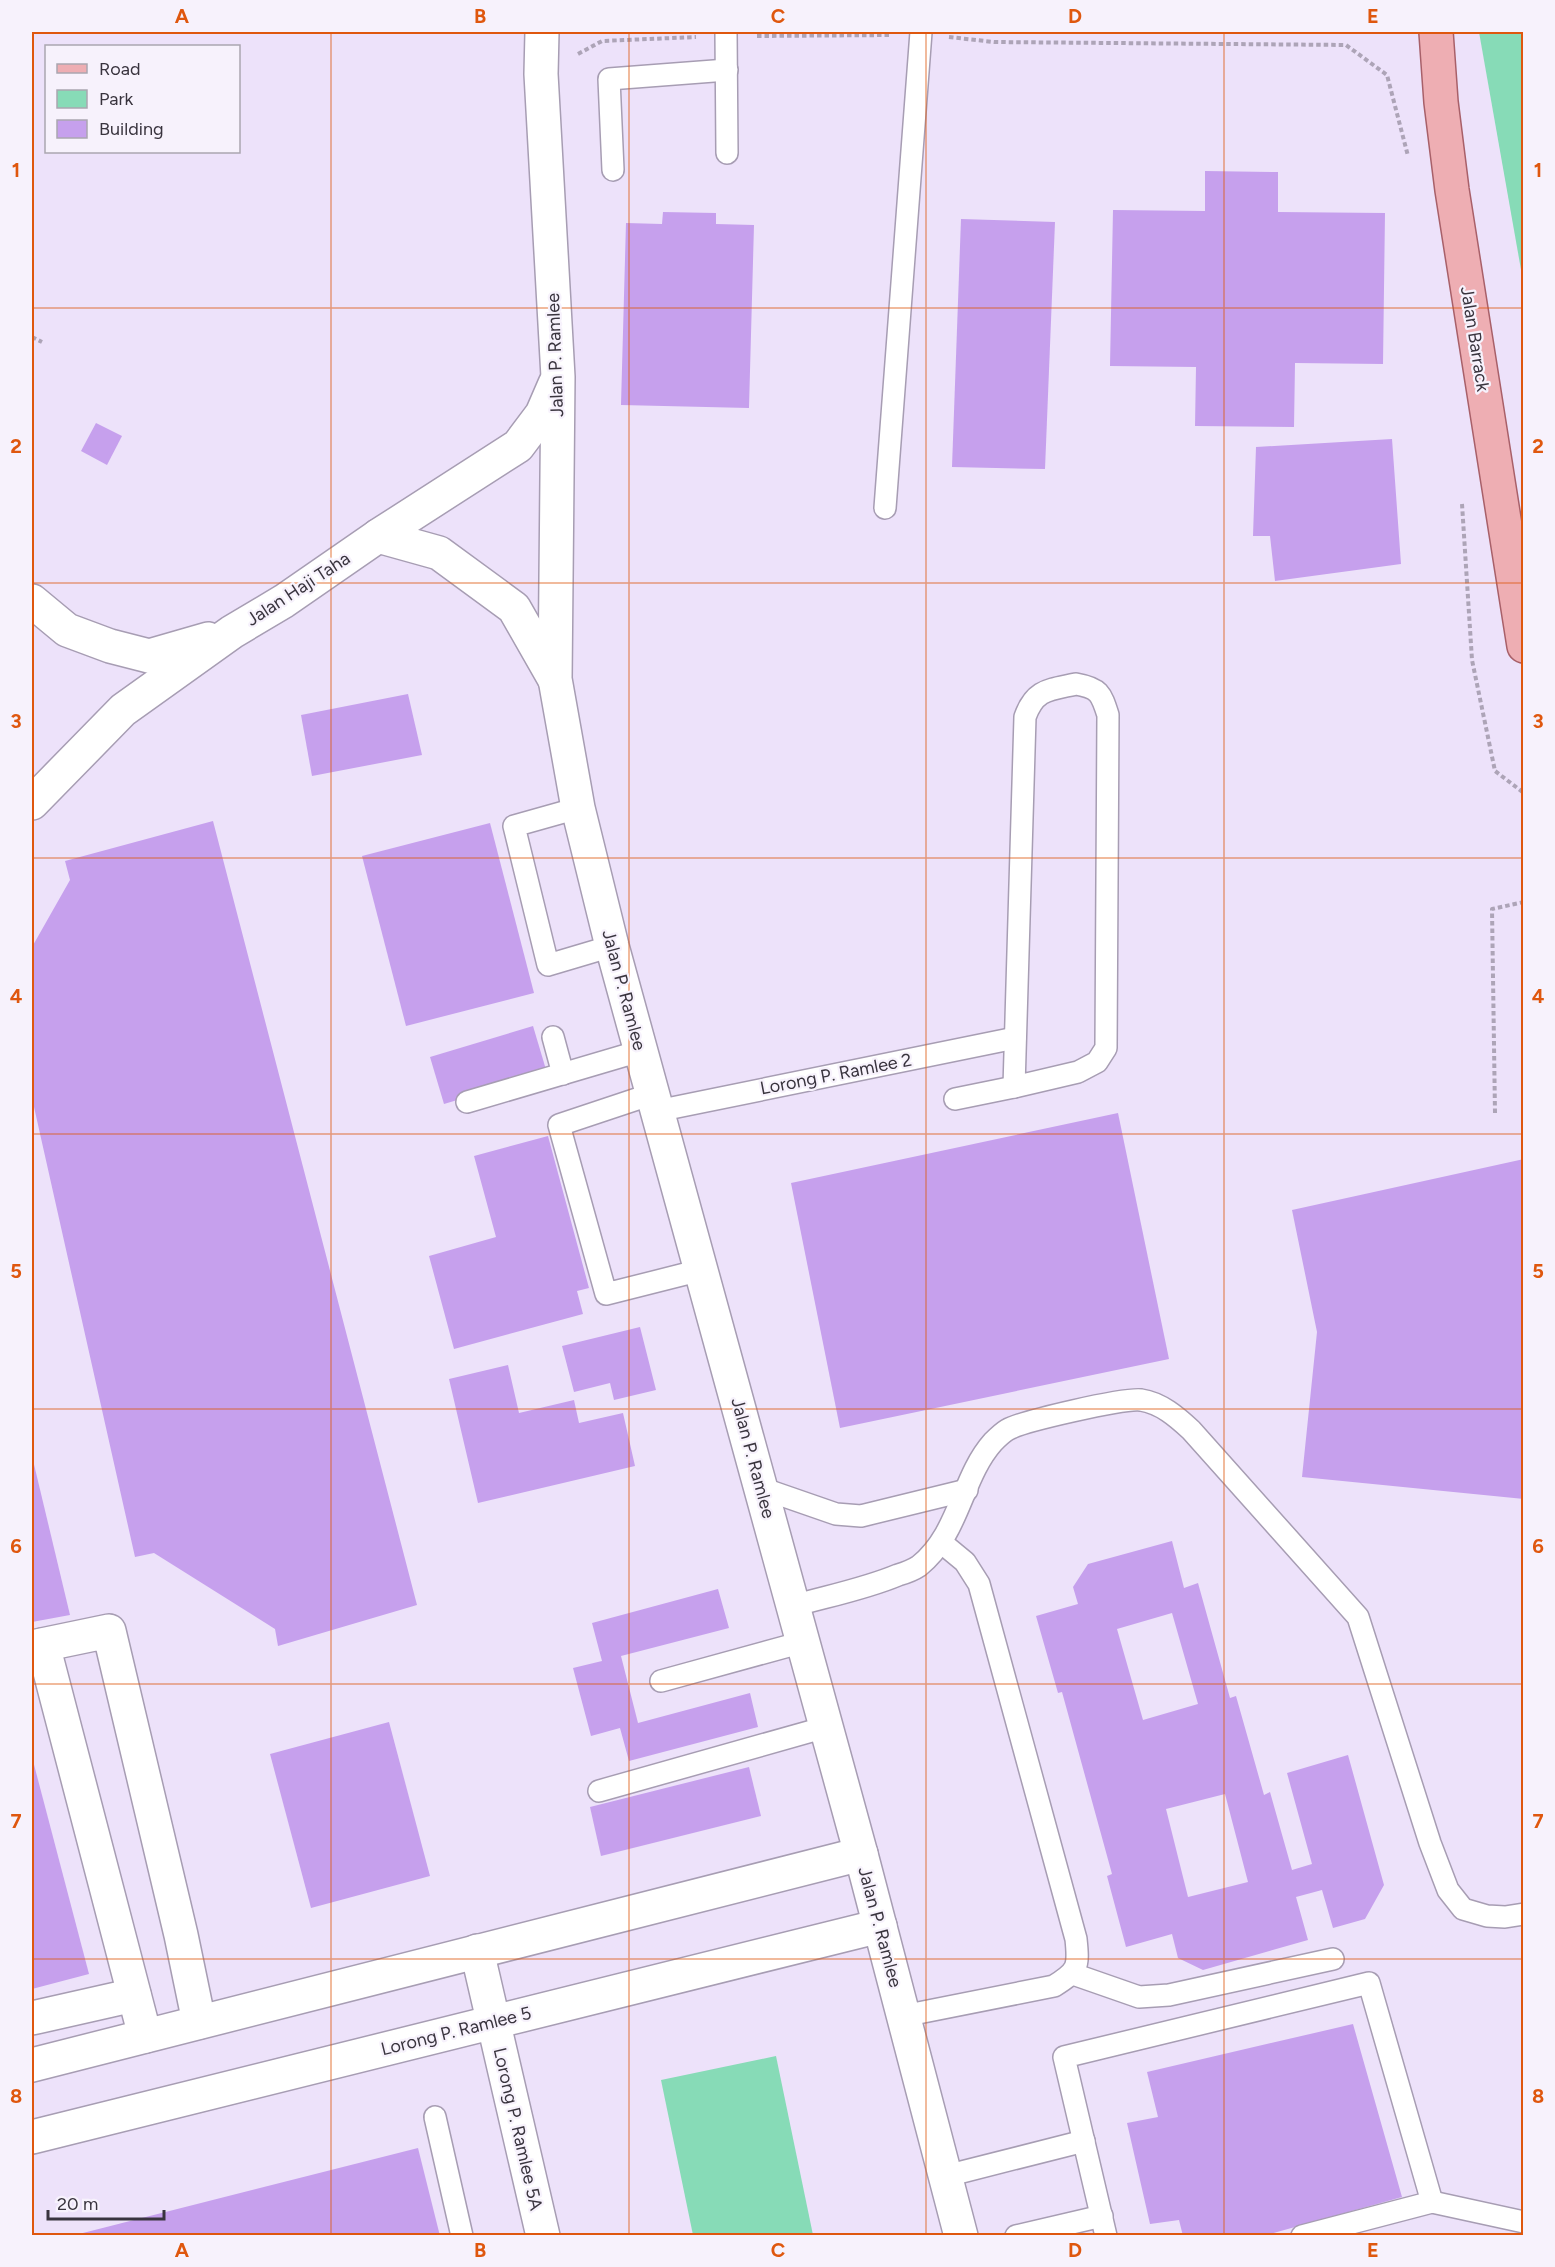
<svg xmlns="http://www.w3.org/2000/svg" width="1555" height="2267" viewBox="0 0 1555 2267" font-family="Figtree,sans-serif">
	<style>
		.green { fill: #87dbb7 }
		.building { fill: #c6a0ed; fill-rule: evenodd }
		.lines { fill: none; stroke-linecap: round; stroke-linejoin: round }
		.lane-casing { stroke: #a79db3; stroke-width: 24 }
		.street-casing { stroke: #a79db3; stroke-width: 36 }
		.secondary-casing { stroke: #a79db3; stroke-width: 36 }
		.primary-casing { stroke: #a86069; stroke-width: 36 }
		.path { stroke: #ada4b7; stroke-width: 4; stroke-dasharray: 4.5 3; stroke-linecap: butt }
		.lane { stroke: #fff; stroke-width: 21 }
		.street { stroke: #fff; stroke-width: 33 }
		.secondary { stroke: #fff; stroke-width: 33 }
		.primary { stroke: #eeaeb3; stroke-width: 33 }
		.grid { fill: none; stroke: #df570e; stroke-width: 1.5; stroke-opacity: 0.55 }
		.labels { text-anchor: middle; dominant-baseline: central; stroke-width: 4.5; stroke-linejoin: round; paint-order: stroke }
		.street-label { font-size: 18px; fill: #39343e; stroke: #f7f2fc }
		.neatline { fill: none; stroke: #df570e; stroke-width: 2 }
		.grid-label { font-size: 20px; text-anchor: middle; font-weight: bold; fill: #df570e }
	</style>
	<rect width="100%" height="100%" fill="#ede2fa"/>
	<g class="green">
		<polygon points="1479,32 1523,32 1523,281"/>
		<polygon points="776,2056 813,2235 693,2235 661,2080"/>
	</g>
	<g class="building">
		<polygon points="1205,171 1278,172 1278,212 1385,213 1383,364 1295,363 1294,427 1195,426 1196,367 1110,366 1113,210 1205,211"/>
		<polygon points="663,212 716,213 716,224 754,225 749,408 621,405 626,223 662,224"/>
		<polygon points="961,219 1055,222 1045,469 952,467"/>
		<polygon points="96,423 122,436 107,465 81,451"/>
		<polygon points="1392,439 1401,564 1275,581 1270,536 1253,536 1256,447"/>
		<polygon points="408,694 422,755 312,776 301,715"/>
		<polygon points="213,821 417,1605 278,1646 275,1629 154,1553 135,1557 32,1098 32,947 70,880 65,861"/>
		<polygon points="490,823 534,993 406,1026 362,856"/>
		<polygon points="533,1026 547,1073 444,1104 430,1057"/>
		<polygon points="1118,1113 1169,1359 840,1428 791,1183"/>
		<polygon points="548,1136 589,1288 577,1291 583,1314 454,1349 429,1256 496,1237 474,1156"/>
		<polygon points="1524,1159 1524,1499 1302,1477 1317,1332 1292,1210"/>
		<polygon points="640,1327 656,1390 614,1400 610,1383 574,1392 562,1346"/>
		<polygon points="508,1365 519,1413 574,1400 579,1423 623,1413 635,1466 478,1503 449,1379"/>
		<polygon points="32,1456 70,1615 32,1622"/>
		<path d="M1172,1541L1184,1588L1198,1583L1230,1698L1236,1696L1264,1795L1270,1792L1292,1870L1312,1864L1287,1773L1348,1755L1384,1885L1365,1919L1333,1928L1322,1890L1296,1897L1308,1940L1203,1970L1178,1958L1172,1934L1126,1947L1107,1876L1112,1874L1062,1692L1058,1693L1036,1616L1078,1604L1073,1587L1088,1564ZM1172,1613L1198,1704L1143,1720L1117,1629ZM1225,1794L1248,1882L1188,1897L1166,1809Z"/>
		<polygon points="718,1589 729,1628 621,1656 638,1723 750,1693 758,1727 629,1761 620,1728 591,1736 573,1668 602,1661 592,1623"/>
		<polygon points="389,1722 430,1876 311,1908 270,1754"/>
		<polygon points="32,1757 89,1974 32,1989"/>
		<polygon points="749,1767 761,1816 601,1856 590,1807"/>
		<polygon points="1353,2024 1402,2197 1263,2236 1183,2236 1179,2220 1150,2224 1127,2123 1158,2117 1147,2072"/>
		<polygon points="418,2148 440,2236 75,2236 75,2235"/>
	</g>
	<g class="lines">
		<g class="lane-casing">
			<g id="lane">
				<polyline points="726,32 727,153"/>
				<polyline points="613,170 609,79 727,70"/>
				<polyline points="885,508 921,32"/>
				<path d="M1076,684C1099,688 1101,693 1108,715L1106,1048L1097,1062L1078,1072L1014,1087L1025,717C1035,689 1049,690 1076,684Z"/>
				<polyline points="578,808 514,826 548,965 612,946"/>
				<polyline points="553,1037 563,1074"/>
				<polyline points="652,1094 559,1125 606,1294 701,1270"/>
				<polyline points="955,1099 1014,1087"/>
				<polyline points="467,1102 640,1051"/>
				<polyline points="657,1111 1015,1038"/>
				<polyline points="761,1488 836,1514 861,1516 967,1490"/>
				<path d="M793,1606C828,1596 865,1589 898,1575C905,1573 913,1570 919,1566C960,1533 961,1478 993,1442C997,1438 1002,1433 1007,1430C1022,1421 1124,1398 1141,1400C1161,1403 1177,1417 1191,1430L1358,1617L1430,1843L1448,1890L1463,1909L1487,1916L1505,1917L1524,1914"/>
				<polyline points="661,1681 803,1642"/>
				<polyline points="599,1791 826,1727"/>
				<polyline points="1073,1974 1139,1997 1169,1995 1333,1959"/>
				<path d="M903,2016L1054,1986C1078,1971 1079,1967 1076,1939L979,1584L965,1562L942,1543"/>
				<polyline points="435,2117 462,2236"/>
				<polyline points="946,2176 1084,2141"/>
				<polyline points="1016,2236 1102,2216"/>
				<polyline points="1106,2236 1064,2057 1369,1983 1432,2202"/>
				<polyline points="1302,2236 1432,2202 1524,2222"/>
			</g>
		</g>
		<g class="street-casing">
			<g id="street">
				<polyline points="43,1645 145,2036"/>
				<polyline points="32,1647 109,1631 181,1935 199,2022"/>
				<polyline points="477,1951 543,2236"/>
				<polyline points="32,2018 134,1995"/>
				<polyline points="32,2065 861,1854"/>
				<polyline points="32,2137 880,1926"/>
			</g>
		</g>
		<g class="secondary-casing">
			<g id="secondary">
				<polyline points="542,32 541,74 558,377 555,679 578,808 612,946 861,1854 961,2236"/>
				<polyline points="378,536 439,553 514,608 554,678"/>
				<polyline points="32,601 67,630 110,646 149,656 208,639"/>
				<polyline points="32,803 123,710 232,632 284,601 378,536 518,446 542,414 555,384"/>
			</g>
		</g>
		<g class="primary-casing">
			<polyline id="primary" points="1436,32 1441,102 1452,190 1524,646"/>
		</g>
		<g class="path">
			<polyline points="757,36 891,35"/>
			<polyline points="949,37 994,42 1346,45 1387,75 1408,156"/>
			<polyline points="578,54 602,41 696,37"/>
			<polyline points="32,337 42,342"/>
			<polyline points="1462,504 1472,660 1495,771 1524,793"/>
			<polyline points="1495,1113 1492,909 1524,902"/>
		</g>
		<use href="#lane" class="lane"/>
		<use href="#street" class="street"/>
		<use href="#secondary" class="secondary"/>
		<use href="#primary" class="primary"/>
	</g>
	<path class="grid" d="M331,32V2236M629,32V2236M926,32V2236M1224,32V2236M32,308H1524M32,583H1524M32,858H1524M32,1134H1524M32,1409H1524M32,1684H1524M32,1959H1524"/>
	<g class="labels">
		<g class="street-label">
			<text transform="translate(1475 339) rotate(81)">Jalan Barrack</text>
			<text transform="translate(555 355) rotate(-92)">Jalan P. Ramlee</text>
			<text transform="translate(298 589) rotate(-33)">Jalan Haji Taha</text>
			<text transform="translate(624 990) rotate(75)">Jalan P. Ramlee</text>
			<text transform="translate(836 1074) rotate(-11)">Lorong P. Ramlee 2</text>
			<text transform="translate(753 1458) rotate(75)">Jalan P. Ramlee</text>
			<text transform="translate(880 1927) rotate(75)">Jalan P. Ramlee</text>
			<text transform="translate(456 2031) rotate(-14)">Lorong P. Ramlee 5</text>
			<text transform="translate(518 2129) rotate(77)">Lorong P. Ramlee 5A</text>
		</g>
	</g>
	<rect width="1555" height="2267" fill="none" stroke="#f7f2fc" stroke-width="66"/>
	<rect x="45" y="45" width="195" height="108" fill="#f7f2fc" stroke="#aba6b0" stroke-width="1.5"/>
	<rect x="57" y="64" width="30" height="9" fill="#eeaeb3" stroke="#aba6b0" stroke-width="1.5"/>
	<text x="99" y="75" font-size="18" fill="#39343e">Road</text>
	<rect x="57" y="90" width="30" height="18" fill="#87dbb7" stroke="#aba6b0" stroke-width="1.5"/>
	<text x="99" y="105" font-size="18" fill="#39343e">Park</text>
	<rect x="57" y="120" width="30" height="18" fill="#c6a0ed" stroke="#aba6b0" stroke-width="1.5"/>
	<text x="99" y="135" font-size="18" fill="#39343e">Building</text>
	<path d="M48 2210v9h116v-9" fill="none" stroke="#39343e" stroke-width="3"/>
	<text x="57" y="2210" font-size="18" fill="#39343e" stroke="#f7f2fc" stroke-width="4.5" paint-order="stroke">20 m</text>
	<rect x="33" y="33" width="1489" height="2201" class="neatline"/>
	<g class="grid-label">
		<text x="182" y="23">A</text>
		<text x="480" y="23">B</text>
		<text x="778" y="23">C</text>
		<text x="1075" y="23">D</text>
		<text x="1373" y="23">E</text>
		<text x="16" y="177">1</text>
		<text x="1538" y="177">1</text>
		<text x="16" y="453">2</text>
		<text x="1538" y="453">2</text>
		<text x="16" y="728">3</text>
		<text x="1538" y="728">3</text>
		<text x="16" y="1003">4</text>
		<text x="1538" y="1003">4</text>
		<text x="16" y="1278">5</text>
		<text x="1538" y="1278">5</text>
		<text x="16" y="1553">6</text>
		<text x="1538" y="1553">6</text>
		<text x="16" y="1828">7</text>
		<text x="1538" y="1828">7</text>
		<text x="16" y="2103">8</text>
		<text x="1538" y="2103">8</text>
		<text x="182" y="2257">A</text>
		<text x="480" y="2257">B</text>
		<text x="778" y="2257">C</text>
		<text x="1075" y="2257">D</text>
		<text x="1373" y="2257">E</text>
	</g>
</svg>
